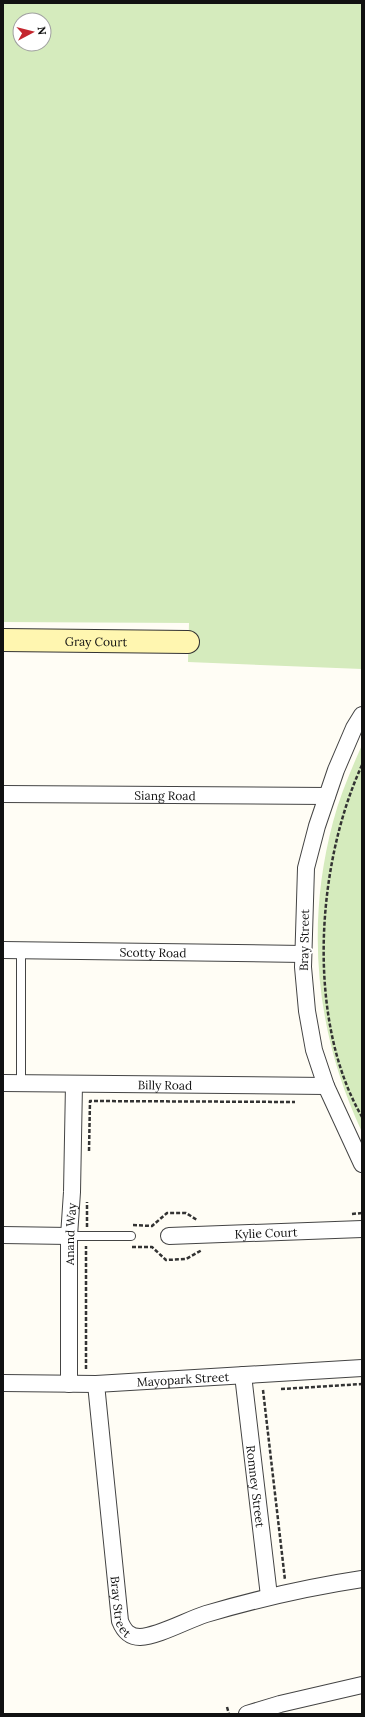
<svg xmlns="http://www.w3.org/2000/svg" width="365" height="1717" viewBox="0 0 365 1717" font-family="Lora,serif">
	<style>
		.green { fill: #d5ebbd; fill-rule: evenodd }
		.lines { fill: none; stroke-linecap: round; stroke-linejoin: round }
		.lane-casing { stroke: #444; stroke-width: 10 }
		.street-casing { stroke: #444; stroke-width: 18 }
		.secondary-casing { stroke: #333; stroke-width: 24 }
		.path { stroke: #333; stroke-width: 2.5; stroke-dasharray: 4 2; stroke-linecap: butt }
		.lane { stroke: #fff; stroke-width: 8 }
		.street { stroke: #fff; stroke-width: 16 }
		.secondary { stroke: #fff6b0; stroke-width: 22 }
		.labels { text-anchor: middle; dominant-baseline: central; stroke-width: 4; stroke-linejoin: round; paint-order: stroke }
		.street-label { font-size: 12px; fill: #111; stroke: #fff }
	</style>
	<rect width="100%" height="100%" fill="#fffdf5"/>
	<g class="green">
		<path d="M3,3H362V669L188,662L189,623L3,622ZM20,20H44V44H20Z"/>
		<path d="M362,745V1132C316,1034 305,928 333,822C340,795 351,770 362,745Z"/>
	</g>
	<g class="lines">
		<g class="lane-casing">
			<g id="lane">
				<polyline points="21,1083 21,950"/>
				<polyline points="69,1236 131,1236"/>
			</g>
		</g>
		<g class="street-casing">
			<g id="street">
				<polyline points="362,715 354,728 336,770 317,826 306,868 303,967 307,1011 314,1050 326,1086 362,1164"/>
				<path id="s1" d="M3,794L327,796"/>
				<path id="s2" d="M3,950L303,954"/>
				<path id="s3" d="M3,1083L326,1086"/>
				<polyline points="3,1235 69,1236"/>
				<path id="s4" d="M169,1236L362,1229"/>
				<path id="s5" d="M243,1375L269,1596"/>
				<path id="s6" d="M3,1383L96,1384L362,1368"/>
				<path id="s7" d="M69,1384V1236L72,1192L74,1084"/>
				<path id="s8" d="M96,1384L120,1621C124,1631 129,1637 140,1637C159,1636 187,1620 206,1614C257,1599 309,1587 362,1579"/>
				<polyline points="247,1714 280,1704 362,1685"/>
			</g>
		</g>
		<g class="secondary-casing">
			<g id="secondary">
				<path id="s9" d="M3,640L188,642"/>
			</g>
		</g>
		<g class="path">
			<path d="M362,765C316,865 306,1020 362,1117"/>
			<polyline points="89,1151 90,1101 295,1102"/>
			<polyline points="352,1214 362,1213"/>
			<polyline points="133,1225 152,1226 167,1213 186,1213 197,1220"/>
			<polyline points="87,1227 87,1202"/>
			<polyline points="132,1247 152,1247 166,1260 186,1259 202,1250"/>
			<polyline points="86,1369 86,1246"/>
			<polyline points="281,1389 362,1384"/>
			<polyline points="263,1390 285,1580"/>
			<polyline points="227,1707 229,1714"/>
		</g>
		<use href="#lane" class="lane"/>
		<use href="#street" class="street"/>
		<use href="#secondary" class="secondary"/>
	</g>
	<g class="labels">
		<g class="street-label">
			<text stroke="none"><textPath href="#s9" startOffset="93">Gray Court</textPath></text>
			<text stroke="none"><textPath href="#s1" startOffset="162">Siang Road</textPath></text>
			<text transform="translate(304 940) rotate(-89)">Bray Street</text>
			<text stroke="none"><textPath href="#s2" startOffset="150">Scotty Road</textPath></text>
			<text stroke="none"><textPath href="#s3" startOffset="162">Billy Road</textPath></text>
			<text stroke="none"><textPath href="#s4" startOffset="97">Kylie Court</textPath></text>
			<text stroke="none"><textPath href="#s7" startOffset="150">Anand Way</textPath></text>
			<text stroke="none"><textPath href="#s6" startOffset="180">Mayopark Street</textPath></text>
			<text stroke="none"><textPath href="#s5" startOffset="112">Romney Street</textPath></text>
			<text stroke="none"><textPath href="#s8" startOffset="224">Bray Street</textPath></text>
		</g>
	</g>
	<rect width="365" height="1717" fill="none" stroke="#111111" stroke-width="8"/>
	<g transform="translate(32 32) rotate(83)"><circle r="19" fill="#ffffff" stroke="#a0a0a0"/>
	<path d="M0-3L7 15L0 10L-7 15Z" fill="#c4262e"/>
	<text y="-6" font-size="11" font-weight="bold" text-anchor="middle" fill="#111111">N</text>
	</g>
</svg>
